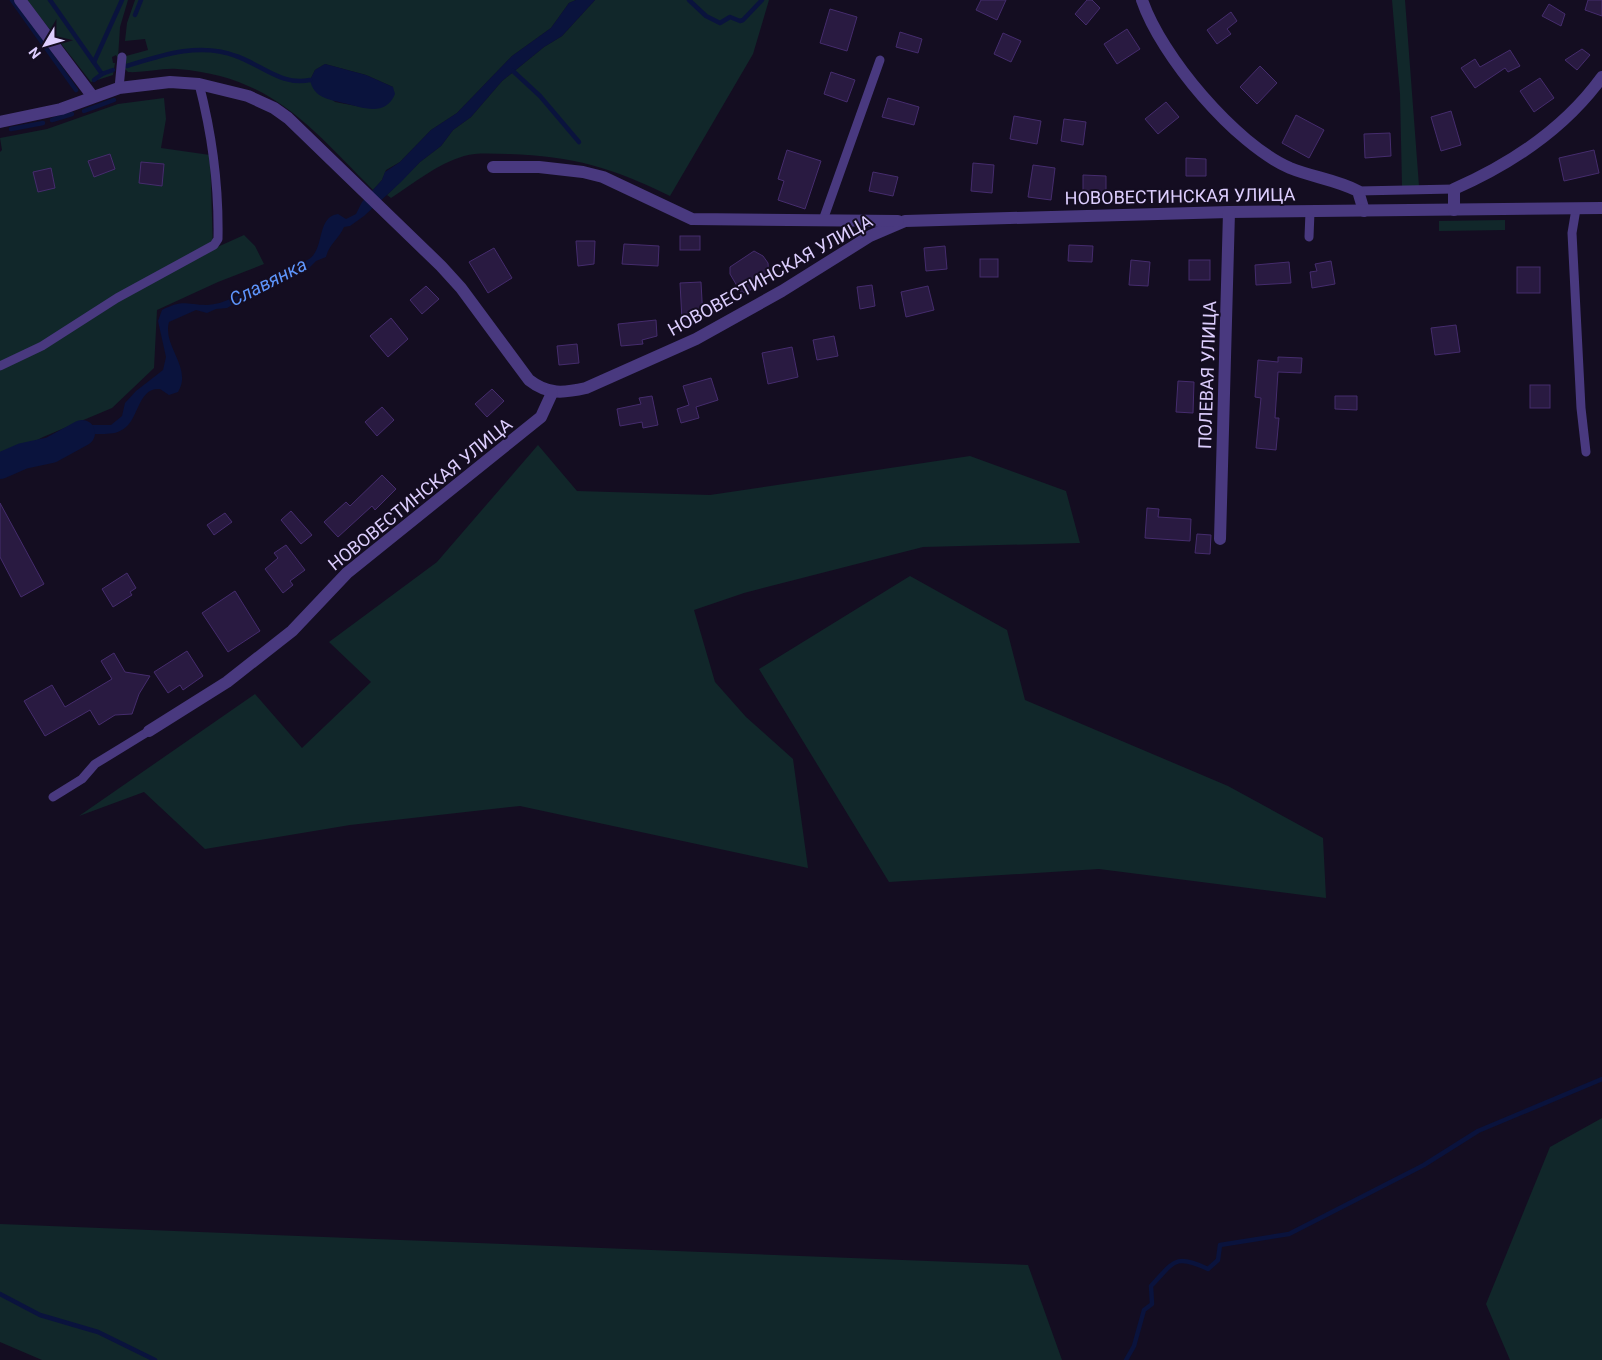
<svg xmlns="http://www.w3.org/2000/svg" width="1602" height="1360" viewBox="0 0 1602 1360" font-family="Roboto,sans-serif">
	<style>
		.green { fill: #11272a; fill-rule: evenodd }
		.water { fill: #0a133d }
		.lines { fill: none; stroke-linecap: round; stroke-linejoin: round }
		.stream { stroke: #0a133d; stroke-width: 4.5 }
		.river { stroke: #0a133d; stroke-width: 26 }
		.building { fill: #291a41; stroke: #452c6d }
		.lane { stroke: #49397f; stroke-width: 9 }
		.street { stroke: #49397f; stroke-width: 12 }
		.labels { text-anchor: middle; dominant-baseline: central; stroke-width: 4; stroke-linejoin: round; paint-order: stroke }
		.street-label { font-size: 18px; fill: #ddcefe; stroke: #140d21 }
		.water-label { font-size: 19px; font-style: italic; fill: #5e95fc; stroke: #140d21 }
	</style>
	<rect width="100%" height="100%" fill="#140d21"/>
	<g class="green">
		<polygon points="27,0 128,0 120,27 118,58 116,55 112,57 113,63 115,63 113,75 91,82"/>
		<path d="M135,0H576L569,3L551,28L512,56L457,113L431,130L400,162L386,170L382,180L373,190C311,128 272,76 177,69C161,68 144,73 128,72L125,69L126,56L148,50L145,39L125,41L127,23ZM325,64L366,75L393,87L367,108L335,102L310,80L315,70Z"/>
		<path d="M595,0H769L753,54L670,196C614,168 572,156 509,154C494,154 478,152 464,156C437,164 414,183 391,198L387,195L420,162L441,146L453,130L471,117L502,81L544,47L562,36Z"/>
		<polygon points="1392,0 1405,0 1419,186 1402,186 1400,94"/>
		<polygon points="164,98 166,119 161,148 210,155 213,249 244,235 255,246 264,264 218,282 157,310 154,368 112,408 43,437 0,459 0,152 2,150 0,138 47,129 118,104"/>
		<polygon points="1505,220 1505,230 1439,231 1439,221"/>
		<polygon points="538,445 577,491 710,495 970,456 1066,491 1080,543 923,547 744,593 694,610 715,682 746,717 793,759 808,868 520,806 350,825 205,849 144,792 79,816 255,694 302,748 371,682 329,642 437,562"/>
		<polygon points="910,576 1007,630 1025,700 1228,786 1323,838 1326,898 1099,869 889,882 759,669"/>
		<polygon points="1602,1118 1602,1360 1510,1360 1486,1304 1550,1147"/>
		<polygon points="0,1224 1028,1265 1062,1360 42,1360 0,1342"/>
	</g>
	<g class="water">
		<path d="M576,0H595L562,36L544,47L502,81L471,117L453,130L441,146L420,162L401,182L364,216L350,226L344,227C339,239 329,244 326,257L316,261L306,271L293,274L275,283L271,288L250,296L242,303L239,301L227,308L216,309L207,313L196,310L169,322C162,346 193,368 178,392L169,395L160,389C139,387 139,416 126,427C113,439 96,430 81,437C72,441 64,448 54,453L45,445L55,437L85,425H111L122,416L125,403L136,391L163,370L166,357L158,321L162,310C184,299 185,305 207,305C229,304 251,287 270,278C283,271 296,267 309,259C325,249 316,217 338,214L346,219L356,214L362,202L382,180L385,172L400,162L431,130L457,113L512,56L551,28L569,3Z"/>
		<path d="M325,64L366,75L393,87L395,94C385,118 362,107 343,103C328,99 314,98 310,80L315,70Z"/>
	</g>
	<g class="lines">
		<g class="stream">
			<polyline points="12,0 76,90"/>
			<polyline points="50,0 102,74"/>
			<polyline points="689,0 706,16 720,23 730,17 740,21 743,20 762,0"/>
			<polyline points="135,15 141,0"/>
			<polyline points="94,62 122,0"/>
			<path d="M127,66C162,55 200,42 236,56C262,65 281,86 310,80"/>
			<polyline points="513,71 540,96 579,142"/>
			<polyline points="94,80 102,74 113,70"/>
			<polyline points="84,111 114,100"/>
			<polyline points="52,120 72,114"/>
			<polyline points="11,129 43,123"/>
			<polyline points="0,1294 40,1315 98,1332 155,1360"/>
			<path d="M1126,1360L1134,1346L1144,1310L1152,1304L1151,1286C1174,1262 1174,1253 1208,1269L1218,1260L1220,1245L1289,1234L1424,1165L1478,1131L1602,1079"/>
		</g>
		<polyline class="river" points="0,466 23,456 51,450 82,433"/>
	</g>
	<g class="building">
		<polygon points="981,0 1006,0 997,20 976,10"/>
		<polygon points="1087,0 1092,0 1100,8 1086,25 1075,14"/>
		<polygon points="1588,0 1602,0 1602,16 1585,10"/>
		<polygon points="1549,4 1565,14 1561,26 1542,16"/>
		<polygon points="830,9 857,17 847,51 820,43"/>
		<polygon points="1231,12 1237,21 1227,29 1231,34 1217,44 1207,30"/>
		<polygon points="1127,29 1140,49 1117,64 1104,44"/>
		<polygon points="900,32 922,39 918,53 896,47"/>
		<polygon points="1003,33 1021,41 1011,62 994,54"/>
		<polygon points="1582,49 1590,55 1577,70 1565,60"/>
		<polygon points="1510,50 1520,66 1508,72 1505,68 1475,88 1461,68 1475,59 1480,67"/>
		<polygon points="1260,66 1277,83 1257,104 1240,87"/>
		<polygon points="831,72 855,80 847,102 824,94"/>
		<polygon points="1540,78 1554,98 1534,112 1520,91"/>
		<polygon points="888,98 919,107 914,125 882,117"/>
		<polygon points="1166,102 1179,117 1158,134 1145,119"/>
		<polygon points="1451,111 1461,145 1441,151 1431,117"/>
		<polygon points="1296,115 1324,130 1309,158 1282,143"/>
		<polygon points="1014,116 1041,121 1037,144 1010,139"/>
		<polygon points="1064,119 1086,122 1083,145 1061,141"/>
		<polygon points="1390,133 1391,156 1365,158 1364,134"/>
		<polygon points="787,150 821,161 805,209 778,200 784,181 778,179"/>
		<polygon points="1594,150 1599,173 1564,181 1559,158"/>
		<polygon points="110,154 115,169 94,177 88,161"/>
		<polygon points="1186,158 1206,159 1206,176 1186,176"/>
		<polygon points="141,162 164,164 162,186 139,183"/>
		<polygon points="973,163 994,165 992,193 971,191"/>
		<polygon points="1033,165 1055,168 1051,200 1028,197"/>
		<polygon points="51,168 55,188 38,192 33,172"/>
		<polygon points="873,172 898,177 893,196 869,191"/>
		<polygon points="1083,175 1106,176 1106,193 1083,192"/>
		<rect x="680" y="236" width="20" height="14"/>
		<polygon points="576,241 595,241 594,264 578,266"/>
		<polygon points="624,244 659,246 658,266 622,264"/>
		<polygon points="1069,245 1093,246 1092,262 1068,261"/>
		<polygon points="945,246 947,269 926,271 924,248"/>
		<polygon points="494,248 512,278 488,293 469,262"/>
		<polygon points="754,251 763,256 768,263 769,277 746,293 740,291 730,274 730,267"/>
		<rect x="980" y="259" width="18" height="18"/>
		<polygon points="1131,260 1150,262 1148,286 1129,285"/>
		<rect x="1189" y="260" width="21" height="20"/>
		<polygon points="1331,261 1335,284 1312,288 1310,272 1317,271 1315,264"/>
		<polygon points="1289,262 1291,283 1256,285 1255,265"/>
		<rect x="1517" y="267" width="23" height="26"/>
		<polygon points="701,282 703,319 682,320 680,283"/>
		<polygon points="872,285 875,306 860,309 857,287"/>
		<polygon points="426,286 439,299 422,314 410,300"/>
		<polygon points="928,286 934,310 906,317 901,292"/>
		<polygon points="391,318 408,339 388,357 370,336"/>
		<polygon points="656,320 657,336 642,340 643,344 621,346 618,324"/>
		<polygon points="1456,325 1460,352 1435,355 1431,328"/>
		<polygon points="834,336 838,356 817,360 813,340"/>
		<polygon points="577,344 579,363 559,365 557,346"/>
		<polygon points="792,347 798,377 768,384 762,353"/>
		<polygon points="1278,357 1302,358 1301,373 1278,372 1275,418 1279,418 1276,450 1256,448 1261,398 1255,397 1258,360 1278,362"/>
		<polygon points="711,378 718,400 696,407 699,418 681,423 677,409 689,405 683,386"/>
		<polygon points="1178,381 1194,382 1193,413 1176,412"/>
		<rect x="1530" y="385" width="20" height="23"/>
		<polygon points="492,389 504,401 487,417 475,404"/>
		<polygon points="652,396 658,425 643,428 642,422 620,426 617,409 641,404 639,398"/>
		<polygon points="1335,396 1357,396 1357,410 1335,409"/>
		<polygon points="382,407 394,420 377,436 365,422"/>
		<polygon points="382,475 396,489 375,510 372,506 338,537 324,522 346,502 350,506"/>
		<polygon points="0,503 44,584 21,597 0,557"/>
		<polygon points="1147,508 1159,509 1158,517 1191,519 1190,541 1145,538"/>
		<polygon points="291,511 312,535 301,544 281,520"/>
		<polygon points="225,513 232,522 214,535 207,525"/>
		<polygon points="1197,534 1211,535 1210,554 1195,553"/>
		<polygon points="286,545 305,570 290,581 293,585 283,593 265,569 278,558 274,553"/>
		<polygon points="127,573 136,588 130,592 132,595 113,607 102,589"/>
		<polygon points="235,591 260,631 228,652 202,613"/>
		<polygon points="187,651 203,676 183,690 180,685 168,693 154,672"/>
		<polygon points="114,653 125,672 150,676 139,694 132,714 115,715 99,725 90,710 45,736 24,701 52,685 65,707 112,679 101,661"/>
	</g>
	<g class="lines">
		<g class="lane">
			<polyline points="119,88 122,57"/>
			<polyline points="1358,191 1454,189"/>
			<polyline points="1576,209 1572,233 1581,408 1586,452"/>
			<polyline points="823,220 880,60"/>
			<polyline points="1309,237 1310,212"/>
			<path d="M0,366L42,346L117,298L214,245L218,239C219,187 212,134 199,84"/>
			<polyline points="53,797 82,779 95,764 149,731"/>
		</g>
		<g class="street">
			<polyline points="20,0 93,97"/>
			<path d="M1142,0C1161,56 1235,144 1290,168C1312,177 1337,180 1358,191L1364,211"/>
			<path d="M0,122L61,109L119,88L170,82L199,84L248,96L274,108L288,118L441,266L461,288L529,380C548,395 564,393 586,388L696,339L782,291L870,236L905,221L1229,212L1602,208"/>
			<polyline points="493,167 539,167 583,172 603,177 692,219 898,221"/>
			<path d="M1454,210V189C1511,164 1565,128 1602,77"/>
			<polyline points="1220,539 1229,212"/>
			<polyline points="149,731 227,682 292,631 347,573 541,417 552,393"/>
		</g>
	</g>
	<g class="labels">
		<g class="street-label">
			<text transform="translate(1180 196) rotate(-1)">НОВОВЕСТИНСКАЯ УЛИЦА</text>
			<text transform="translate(770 275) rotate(-29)">НОВОВЕСТИНСКАЯ УЛИЦА</text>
			<text transform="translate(1207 375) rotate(-88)">ПОЛЕВАЯ УЛИЦА</text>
			<text transform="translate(420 494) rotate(-39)">НОВОВЕСТИНСКАЯ УЛИЦА</text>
		</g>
		<g class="water-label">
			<text transform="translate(268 282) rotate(-27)">Славянка</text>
		</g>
	</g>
	<g transform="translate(45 45) rotate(232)" stroke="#140d21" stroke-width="4" paint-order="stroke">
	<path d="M0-4L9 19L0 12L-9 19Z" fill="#ddcefe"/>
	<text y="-8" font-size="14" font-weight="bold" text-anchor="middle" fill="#ddcefe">N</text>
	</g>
</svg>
